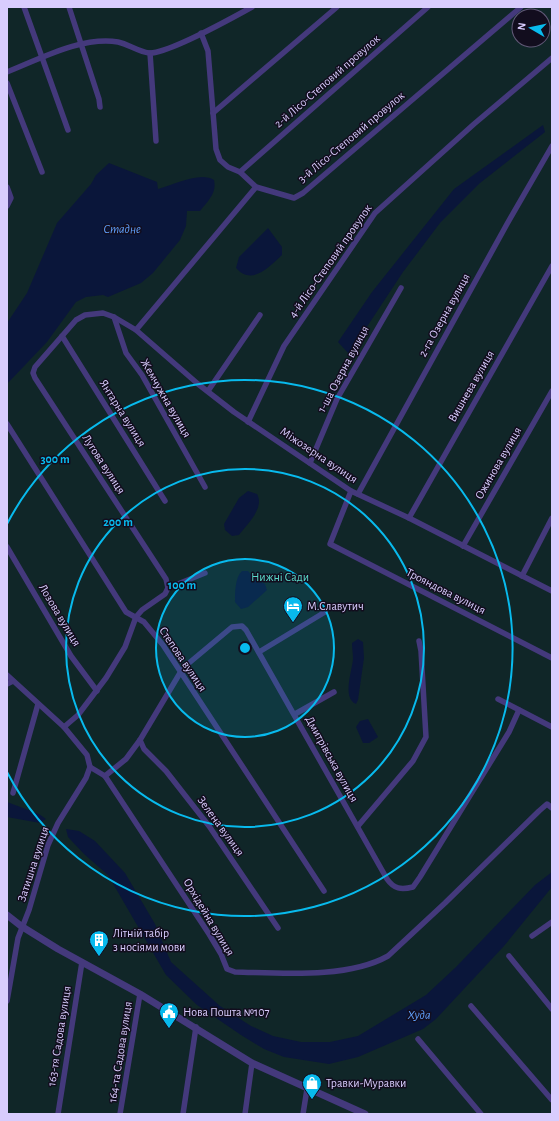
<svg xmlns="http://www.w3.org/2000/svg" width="559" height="1121" viewBox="0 0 559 1121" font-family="'Alegreya Sans',sans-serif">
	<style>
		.green { fill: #102628; fill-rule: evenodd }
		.water { fill: #0a163a }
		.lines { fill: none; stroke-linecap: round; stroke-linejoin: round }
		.minor { stroke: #44397c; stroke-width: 5.5 }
		.tertiary { stroke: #44397c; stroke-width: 7 }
		.ring { fill: none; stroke: #08baed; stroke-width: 2 }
		.labels { text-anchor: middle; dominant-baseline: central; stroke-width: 3; stroke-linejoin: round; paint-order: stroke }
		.street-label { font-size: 12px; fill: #d8ccfd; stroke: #120d1e }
		.park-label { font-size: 12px; fill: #5bdaca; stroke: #120d1e }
		.poi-label { font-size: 12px; fill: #d8ccfd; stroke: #120d1e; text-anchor: start }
		.water-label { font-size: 13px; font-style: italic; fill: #5e9ef9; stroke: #120d1e }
		.centre { fill: #08baed; stroke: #120d1e; stroke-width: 2 }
		.ring-label { font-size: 12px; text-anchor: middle; font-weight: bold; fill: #08baed; stroke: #120d1e; stroke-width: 3; stroke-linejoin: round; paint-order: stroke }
	</style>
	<rect width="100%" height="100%" fill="#120d1e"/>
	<path class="green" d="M7,7H552V1114H7ZM519,16H543V40H519Z"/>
	<g class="water">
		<polygon points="543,125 545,132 480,183 440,223 403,272 349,354 338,342 372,292 454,189"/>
		<path d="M109,163L157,182L158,189C174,185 200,171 214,180C217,193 208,201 200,211H187L186,226L180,240L153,273L141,283L108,297L103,295L86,297L76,302L47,342L7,384V323L27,293L57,223L91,184L96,175Z"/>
		<path d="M268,228L282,247V255C269,267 252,286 236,268L239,257Z"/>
		<path d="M248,491L257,494C265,508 247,524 239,535L232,536L225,530L224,524L239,498Z"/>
		<path d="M242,571H248L253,577L265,584L267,590L248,607L241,609L235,602C235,593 235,577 242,571Z"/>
		<path d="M358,639L363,642L364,658L358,700L356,704C342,698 352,671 353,659C353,654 352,648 352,643Z"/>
		<polygon points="368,719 378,737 369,743 363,743 356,727 360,721"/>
		<polygon points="7,802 39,814 46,819 40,823 7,817"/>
		<polygon points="66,829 79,831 95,841 125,873 155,924 171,962 220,1006 251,1026 273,1036 301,1042 330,1042 358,1036 426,995 456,967 535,885 552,872 552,887 504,946 436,1019 423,1029 358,1057 329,1064 284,1057 264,1049 241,1035 197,1005 166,975 108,875 84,854 68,837"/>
	</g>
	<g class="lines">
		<g class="minor">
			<polyline points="24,7 68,130"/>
			<polyline points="69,7 99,99 100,107"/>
			<polyline points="201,33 208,51 216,149 220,160 228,167 240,172 256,187 294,198 303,193 521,7"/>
			<polyline points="150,53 156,141"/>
			<path d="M7,72C40,59 82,36 118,42C128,44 139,52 149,53C167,54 234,17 252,7"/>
			<polyline points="7,83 42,172"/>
			<polyline points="213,113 337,7"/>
			<polyline points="240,172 428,7"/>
			<polyline points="7,187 11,198 7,206"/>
			<polyline points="114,317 126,353 142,375 205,487"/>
			<polyline points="136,330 256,187"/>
			<polyline points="62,336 165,501"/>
			<polyline points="208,391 260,315"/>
			<polyline points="248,422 284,346 375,213 474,124 552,58"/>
			<polyline points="7,424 126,612 144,622 163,645 324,891"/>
			<polyline points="310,463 337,399 401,288"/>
			<polyline points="351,491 330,544 552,658"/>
			<polyline points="358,494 507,224 552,146"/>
			<polyline points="409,518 552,266"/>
			<polyline points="463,546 552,391"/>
			<polyline points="7,547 71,656 97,691"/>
			<polyline points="522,576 552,518"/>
			<polyline points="168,588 166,579 35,378 33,373 35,367 76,320 85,315 103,313 114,317 136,330 198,384 234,412 351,491 409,518 552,591"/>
			<polyline points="259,652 325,612"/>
			<polyline points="7,675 64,727 87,755 90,767 86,778 58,823 48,845 29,910 18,938 7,1001"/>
			<polyline points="7,684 13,681"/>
			<polyline points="498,699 552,727"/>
			<polyline points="295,714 334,692"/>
			<polyline points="64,727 78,715 106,678 125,647 136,617 142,610 165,594 168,588 205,573"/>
			<polyline points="140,740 144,749 166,771 209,826 278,928"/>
			<path d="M90,767L105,776L209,934L221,954L227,969L235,972C281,973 347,979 388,956L445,903L539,811L547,804L552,808"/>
			<path d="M105,776L126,759L140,740L180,673L189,663L232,627L242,626L246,630L387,879C394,889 401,890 413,887L420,877L509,732L519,710"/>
			<polyline points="13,793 38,704"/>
			<polyline points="358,826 413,761 426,737 421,651 419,641"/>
			<polyline points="532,936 552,922"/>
			<polyline points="509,956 552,1009"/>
			<polyline points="471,1006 552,1100"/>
			<polyline points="418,1039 481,1114"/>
			<polyline points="58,1114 82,962"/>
			<polyline points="120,1114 140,994"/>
			<polyline points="183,1114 196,1027"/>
			<polyline points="245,1114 252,1063"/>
			<polyline points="303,1114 307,1089"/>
		</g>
		<polyline class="tertiary" points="7,915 21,926 58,949 140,994 252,1063 365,1114"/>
	</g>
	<circle cx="245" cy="648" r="89" fill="#08baed" fill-opacity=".12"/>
	<g class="ring">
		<circle cx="245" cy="648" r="89"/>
		<circle cx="245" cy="648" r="179"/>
		<path d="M7 524A268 268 0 1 1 7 772"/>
	</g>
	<defs>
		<g id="hotel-pin" transform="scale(1)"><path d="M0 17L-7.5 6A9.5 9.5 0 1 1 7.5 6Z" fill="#08baed" stroke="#120d1e"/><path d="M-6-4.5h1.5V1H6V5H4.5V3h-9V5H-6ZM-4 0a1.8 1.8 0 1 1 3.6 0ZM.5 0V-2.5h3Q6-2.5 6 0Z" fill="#fff"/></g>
		<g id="building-pin" transform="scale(1)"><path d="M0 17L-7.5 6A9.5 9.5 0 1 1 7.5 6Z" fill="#08baed" stroke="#120d1e"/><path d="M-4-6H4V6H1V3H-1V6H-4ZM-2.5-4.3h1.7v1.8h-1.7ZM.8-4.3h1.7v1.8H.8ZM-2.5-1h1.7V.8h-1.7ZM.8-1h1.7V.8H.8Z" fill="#fff"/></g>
		<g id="civic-pin" transform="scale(1)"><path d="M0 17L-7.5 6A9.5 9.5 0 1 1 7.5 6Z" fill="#08baed" stroke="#120d1e"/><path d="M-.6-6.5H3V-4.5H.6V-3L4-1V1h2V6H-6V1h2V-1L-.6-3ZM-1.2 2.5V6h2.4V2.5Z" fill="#fff"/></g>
		<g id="shop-pin" transform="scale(1)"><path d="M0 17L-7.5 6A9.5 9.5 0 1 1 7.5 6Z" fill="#08baed" stroke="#120d1e"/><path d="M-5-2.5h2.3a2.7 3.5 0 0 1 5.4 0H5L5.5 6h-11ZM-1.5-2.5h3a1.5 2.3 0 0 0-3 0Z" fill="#fff"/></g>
	</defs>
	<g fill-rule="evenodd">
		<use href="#hotel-pin" x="293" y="606"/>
		<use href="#building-pin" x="99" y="940"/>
		<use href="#civic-pin" x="169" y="1012"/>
		<use href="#shop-pin" x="312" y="1083"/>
	</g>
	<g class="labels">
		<g class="street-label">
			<text transform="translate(327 81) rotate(-41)">2-й Лісо-Степовий провулок</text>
			<text transform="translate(351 137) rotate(-40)">3-й Лісо-Степовий провулок</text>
			<text transform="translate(330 261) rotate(-55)">4-й Лісо-Степовий провулок</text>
			<text transform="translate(444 315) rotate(-61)">2-га Озерна вулиця</text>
			<text transform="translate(343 369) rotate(-62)">1-ша Озерна вулиця</text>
			<text transform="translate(471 386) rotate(-60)">Вишнева вулиця</text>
			<text transform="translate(166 398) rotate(60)">Жемчужна вулиця</text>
			<text transform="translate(123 413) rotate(58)">Янтарна вулиця</text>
			<text transform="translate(319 455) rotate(34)">Міжозерна вулиця</text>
			<text transform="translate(498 463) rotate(-60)">Ожинова вулиця</text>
			<text transform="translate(104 464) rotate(57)">Лугова вулиця</text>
			<text transform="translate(446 591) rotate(27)">Трояндова вулиця</text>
			<text transform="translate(60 615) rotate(59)">Лозова вулиця</text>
			<text transform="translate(183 659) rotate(56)">Степова вулиця</text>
			<text transform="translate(332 759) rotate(61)">Дмитрівська вулиця</text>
			<text transform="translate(221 826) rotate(54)">Зелена вулиця</text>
			<text transform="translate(33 864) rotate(-72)">Затишна вулиця</text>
			<text transform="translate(209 917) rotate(59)">Орхідейна вулиця</text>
			<text transform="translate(59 1036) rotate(-81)">163-тя Садова вулиця</text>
			<text transform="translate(120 1052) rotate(-81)">164-та Садова вулиця</text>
		</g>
		<g class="park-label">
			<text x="280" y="577">Нижні Сади</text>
		</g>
		<g class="poi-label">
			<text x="307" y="606">М.Славутич</text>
			<text x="113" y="933">Літній табір<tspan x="113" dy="14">з носіями мови</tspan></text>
			<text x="183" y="1012">Нова Пошта №107</text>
			<text x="326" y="1083">Травки-Муравки</text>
		</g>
		<g class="water-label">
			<text x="122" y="229">Стадне</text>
			<text x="419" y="1015">Худа</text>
		</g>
	</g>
	<circle cx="245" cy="648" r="6" class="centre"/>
	<g class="ring-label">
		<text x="55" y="463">300 m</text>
		<text x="118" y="526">200 m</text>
		<text x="182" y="589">100 m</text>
	</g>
	<rect width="559" height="1121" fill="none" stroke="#d8ccfd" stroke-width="16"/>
	<g transform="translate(531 28) rotate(279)"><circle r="19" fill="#120d1e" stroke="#615977"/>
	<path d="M0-3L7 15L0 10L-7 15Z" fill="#08baed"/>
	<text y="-6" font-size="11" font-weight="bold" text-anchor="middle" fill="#d8ccfd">N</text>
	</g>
</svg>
